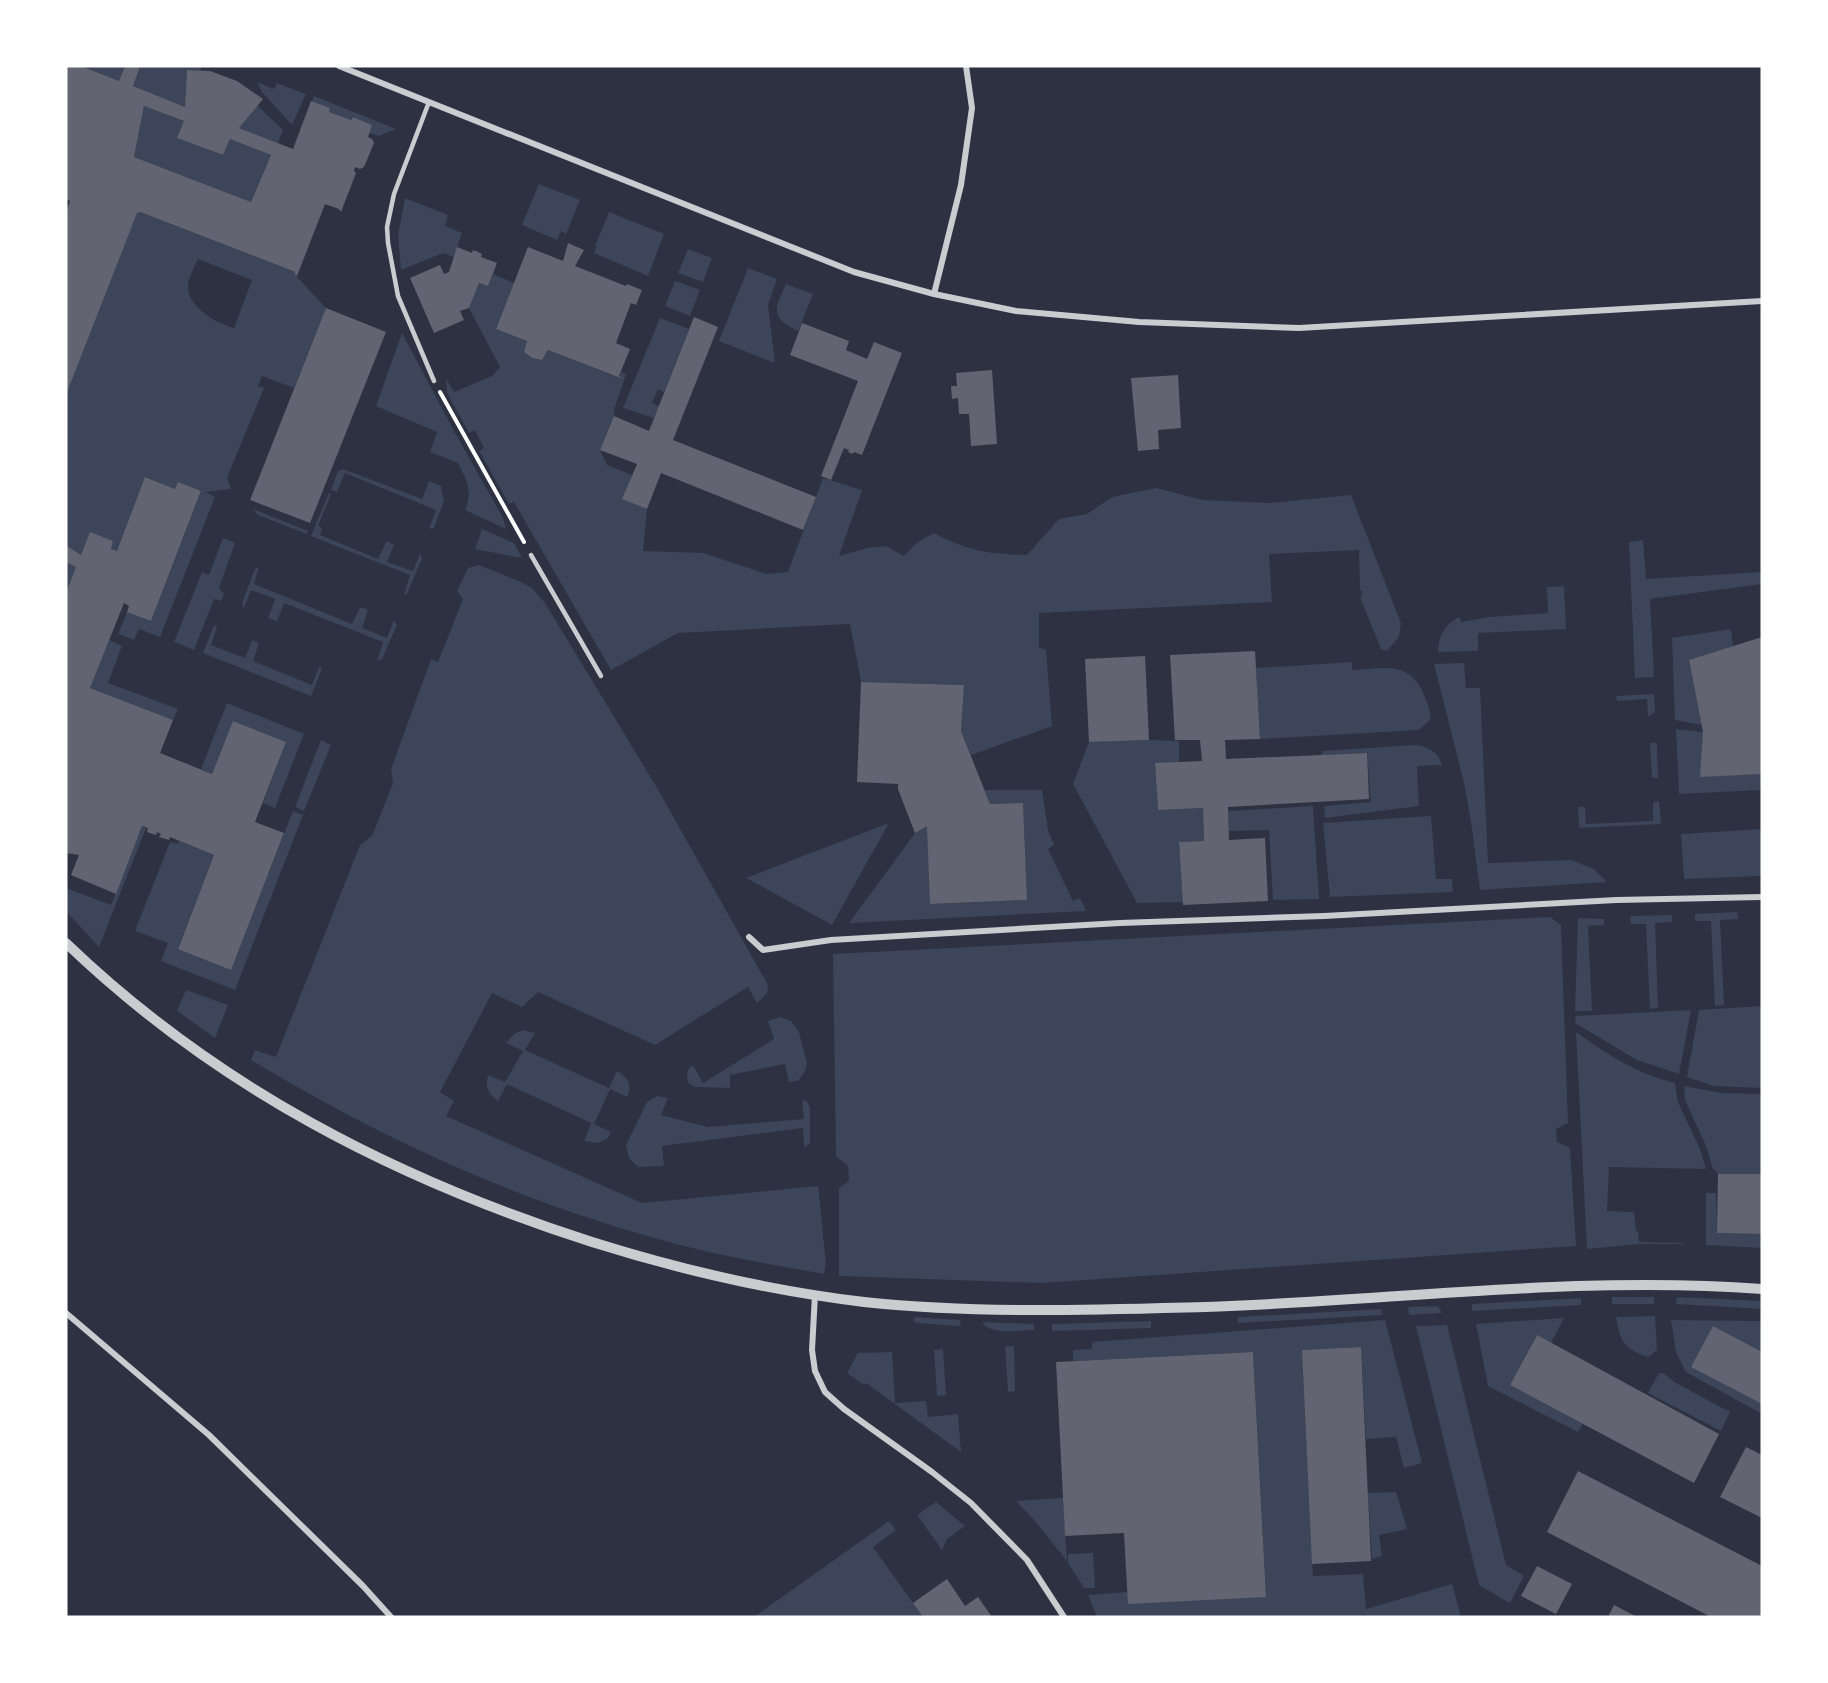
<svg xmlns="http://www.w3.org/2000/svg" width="1828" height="1683" viewBox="0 0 1828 1683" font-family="'Zilla Slab',serif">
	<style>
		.green { fill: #3c4559; fill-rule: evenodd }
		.building { fill: #626471; fill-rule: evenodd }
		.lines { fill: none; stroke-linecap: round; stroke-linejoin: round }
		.path { stroke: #fff; stroke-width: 4 }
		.service { stroke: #caccd0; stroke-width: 4.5 }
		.minor { stroke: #caccd0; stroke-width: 6 }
		.tertiary { stroke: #caccd0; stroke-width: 10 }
	</style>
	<rect width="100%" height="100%" fill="#2d3142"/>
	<g class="green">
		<polygon points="81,66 125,66 119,81"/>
		<polygon points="141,66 201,66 201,70 187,70 185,107 133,86"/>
		<polygon points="257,82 274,89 277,83 306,94 292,125 262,92"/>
		<polygon points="314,96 396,129 379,136 369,133 372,125 353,117 351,120 329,112 312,101"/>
		<polygon points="257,105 283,130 278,143 239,128"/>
		<polygon points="144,106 184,121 178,138 222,155 230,139 271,155 251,202 134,157"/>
		<polygon points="539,184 580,200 566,234 561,231 557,240 522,225"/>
		<polygon points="405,198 448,215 445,226 462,233 454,257 443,253 401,270 398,235"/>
		<path d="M137,211L295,272V275L326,308L294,388L262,376L258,386L264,388L227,478L231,489L205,492L215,497L160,637L139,629L134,640L118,634L127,612L151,621L201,492L178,482L175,489L146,477L117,551L111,549L113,541L90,533L81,555L66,545V395ZM198,259L252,280L234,328C216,323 187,307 188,286C188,278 195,266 198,259Z"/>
		<polygon points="609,212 664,234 648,276 594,253 597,247 595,246"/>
		<polygon points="688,249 712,258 703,282 678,273"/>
		<polygon points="748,268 777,279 768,305 775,363 719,341"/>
		<path d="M493,274L514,283L496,329L527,341L525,353L532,358L542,360L548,350L619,378L621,372L626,374L614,410V416L600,450L607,465L632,475L623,499L647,509L643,551L703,553L767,574L788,572L823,478L862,490L839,556L867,548L886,546L904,556L916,543L934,533C967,551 990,554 1027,555L1059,519L1087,514L1112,497L1156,488L1203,500L1270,503L1351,495L1401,623L1399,637L1387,651L1381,649L1360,597H1362L1361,590H1360L1359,550L1269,554L1272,602L1039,613V647L1046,650L1052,726L971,755L961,731L964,685L861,682L850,624L678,633L611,670L514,502L509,504L479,451L484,448L475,430L469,433L447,393L446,378L454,392L492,376L500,367L469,308L479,283L488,286Z"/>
		<polygon points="675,281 700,290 690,316 665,306"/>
		<path d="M786,284L813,294L798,331C769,317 775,308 786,284Z"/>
		<polygon points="660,318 689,329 664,392 658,389 652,403 659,406 654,418 623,408"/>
		<path d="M402,333L454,431L503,518L506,529L465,510C473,491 467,481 458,463L430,452L437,432L376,406Z"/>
		<polygon points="343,469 422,499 429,481 441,486 444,501 434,528 429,529 436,510 345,473 337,492 331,490 338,471"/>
		<polygon points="329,493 331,494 318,526 322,528 320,535 378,559 387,541 394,545 387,562 413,571 420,554 422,558 407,594 404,595 410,575 311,536"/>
		<polygon points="253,509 308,531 307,534 258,515"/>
		<polygon points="482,529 514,543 522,558 475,549"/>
		<polygon points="223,538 235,543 219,588 224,594 221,601 214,599 194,650 174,642 202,572 209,575"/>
		<polygon points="1643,540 1646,579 1762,572 1762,584 1650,599 1654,677 1635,678 1629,542"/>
		<polygon points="66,562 76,567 66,593"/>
		<path d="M479,565L521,582L532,588L545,603L656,786L768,985L767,993L757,1003L748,987L655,1045L538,992L522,1007L492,993L440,1092L454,1101L446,1116L642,1203L818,1186L826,1263L824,1274C767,1264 710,1254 654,1238C509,1197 380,1138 251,1060L255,1050L276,1057L360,845L372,836L393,783L391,769L431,659L438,662L463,599L457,591L468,568Z"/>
		<polygon points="259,566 254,584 352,624 360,607 368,610 362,628 387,638 394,620 397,625 382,659 377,661 383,642 284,603 277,621 268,618 275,599 251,590 244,608 242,603 255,569"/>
		<path d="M1564,586L1566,629L1478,633V651L1438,652C1438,636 1445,624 1459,617L1462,622L1489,617L1548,613L1547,587Z"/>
		<polygon points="214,625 217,627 211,645 245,658 252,640 259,643 253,661 312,685 319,667 322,668 311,696 203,653"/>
		<polygon points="1731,629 1733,646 1689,661 1702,725 1675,720 1672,638"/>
		<polygon points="109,640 122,646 108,683 178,709 173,720 90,688"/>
		<path d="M1352,662V670C1385,668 1411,660 1425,697C1428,705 1431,711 1430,720L1419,730L1260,739L1256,668Z"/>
		<polygon points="1464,663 1466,688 1480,688 1488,863 1571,860 1594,869 1607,882 1480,890 1471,822 1464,783 1434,664"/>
		<polygon points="1654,694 1655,712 1648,717 1647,699 1617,701 1616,696"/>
		<polygon points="227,703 304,734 275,808 263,803 286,742 233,721 212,774 201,769"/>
		<polygon points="1676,729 1703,732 1762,746 1762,790 1679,794"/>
		<polygon points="321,740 331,745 304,811 295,807"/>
		<polygon points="1149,740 1179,741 1179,762 1155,764 1158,810 1203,808 1204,841 1179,842 1183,902 1137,903 1073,784 1089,742"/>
		<polygon points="1650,743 1657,743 1658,778 1652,778"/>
		<path d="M1416,745C1429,747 1438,752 1442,765L1417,766L1419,806L1325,818L1324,806L1371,802L1367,753L1322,755V751Z"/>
		<polygon points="898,784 936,784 930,904 1027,900 1023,804 990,804 985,790 1042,790 1048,830 1054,845 1048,849 1073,901 1080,898 1086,911 849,923 915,833 898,789"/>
		<polygon points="1659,801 1661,824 1579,828 1578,807 1585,807 1586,824 1653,821 1653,802"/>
		<polygon points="1313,806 1319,899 1273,900 1269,830 1229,831 1228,811"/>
		<polygon points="293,811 303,815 235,990 161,961 168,943 135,931 170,842 177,844 179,841 214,855 178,948 231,969"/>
		<polygon points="1431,816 1436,879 1452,879 1453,892 1330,897 1323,823"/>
		<polygon points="889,823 832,925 746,878"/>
		<polygon points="142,826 146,828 99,947 66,911 66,888 111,905"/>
		<polygon points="1762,829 1762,876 1684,879 1681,834"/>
		<polygon points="1737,912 1738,919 1720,920 1724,1005 1715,1006 1711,921 1695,921 1695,914"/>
		<polygon points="1672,915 1672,922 1655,923 1658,1008 1650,1009 1646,924 1631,924 1630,916"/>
		<polygon points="1550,917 1561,925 1568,1123 1556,1129 1557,1142 1570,1148 1576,1246 1042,1283 839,1276 839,1188 849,1181 848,1166 836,1156 833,954"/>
		<polygon points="1578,918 1604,919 1604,925 1588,926 1592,1011 1575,1011"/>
		<polygon points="186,990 228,1005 215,1038 177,1011"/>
		<polygon points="1762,1006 1762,1088 1714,1086 1687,1077 1699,1010"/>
		<polygon points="1691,1010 1679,1074 1637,1060 1575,1023 1576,1016"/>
		<path d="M780,1017L791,1021L799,1032L807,1064L805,1071L798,1081L789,1082L785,1064L730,1075V1088L696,1087L689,1084C686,1076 686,1070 693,1065L703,1083L774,1039L768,1021Z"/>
		<path d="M523,1030L535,1033L525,1050L609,1088L617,1071C628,1078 633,1085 627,1097L610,1089L594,1124L611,1132L608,1138L598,1143L584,1141L591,1123L507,1084L498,1101C488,1094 485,1087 488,1075L505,1082L523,1051L506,1043L514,1034Z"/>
		<path d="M1576,1032C1610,1056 1635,1073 1675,1083L1678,1102L1700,1149L1706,1169L1609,1167L1607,1211L1634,1212L1636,1231H1638L1639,1242L1683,1243V1244H1639L1587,1249Z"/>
		<polygon points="1684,1086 1722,1093 1762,1094 1762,1174 1718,1174 1715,1169 1713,1169 1706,1146 1685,1100"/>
		<polygon points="657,1096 668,1098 661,1115 708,1127 804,1119 802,1101 806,1100 810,1107 810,1144 804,1147 803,1128 662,1146 664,1166 638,1167 629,1158 626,1145 647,1102"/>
		<polygon points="1706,1193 1716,1193 1717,1233 1762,1234 1762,1248 1706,1245"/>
		<rect x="1612" y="1297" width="42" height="7"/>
		<polygon points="1677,1297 1762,1301 1762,1309 1676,1304"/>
		<polygon points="1581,1298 1581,1305 1472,1311 1472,1304"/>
		<polygon points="1438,1306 1442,1313 1409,1315 1408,1307"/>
		<polygon points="1382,1309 1382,1315 1238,1323 1238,1317"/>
		<path d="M1655,1316L1657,1350L1648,1357C1623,1349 1620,1340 1616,1317Z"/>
		<polygon points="915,1317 960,1320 961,1324 959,1326 916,1323 913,1320"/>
		<polygon points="1564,1318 1551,1343 1536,1336 1510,1385 1583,1424 1578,1432 1488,1386 1476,1324"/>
		<polygon points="1385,1320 1422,1463 1404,1468 1396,1437 1366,1439 1361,1347 1302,1350 1313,1576 1363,1574 1366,1609 1452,1584 1461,1617 1097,1617 1088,1595 1128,1592 1266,1596 1253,1352 1073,1361 1073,1350 1092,1349 1092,1342"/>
		<polygon points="1671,1320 1762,1321 1762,1352 1692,1367 1762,1404 1762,1414 1686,1372 1676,1352"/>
		<polygon points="1151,1321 1151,1328 1052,1331 1052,1324"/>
		<path d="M982,1322L1034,1324V1330C1020,1330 991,1336 982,1322Z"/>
		<polygon points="1447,1325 1506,1565 1524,1576 1510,1603 1479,1585 1416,1326"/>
		<polygon points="1005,1346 1014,1346 1015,1391 1008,1392"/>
		<polygon points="943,1349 946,1395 937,1396 934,1350"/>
		<polygon points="892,1352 895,1403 926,1401 928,1417 958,1414 961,1452 866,1383 864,1385 847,1373 858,1353"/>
		<polygon points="1659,1373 1663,1373 1676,1383 1730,1412 1721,1431 1648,1393"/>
		<polygon points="1396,1492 1407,1529 1379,1535 1382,1556 1372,1559 1368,1493"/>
		<polygon points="1063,1498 1067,1561 1034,1520 1016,1501"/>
		<polygon points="936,1502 965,1526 947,1539 942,1550 917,1515"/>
		<polygon points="889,1521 896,1530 873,1547 923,1617 754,1617"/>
		<polygon points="1093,1553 1095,1588 1084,1588 1068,1563 1068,1554"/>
	</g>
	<g class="building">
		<path d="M66,66H81L119,81L125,66H136L140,67L133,86L185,107L187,70L210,71L237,81L263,99L239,128L293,149L311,101L330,108L329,112L351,120L353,117L372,125L368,137L372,139L374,143L364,167L360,169L355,167L354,171L356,173L341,212L339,209L325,204L297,276L295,275V272L285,268L140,212L137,213L66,395V213L70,201L66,199ZM144,106L184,121L177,138L223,155L230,139L271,155L251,202L134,157Z"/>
		<polygon points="568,243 584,250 575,266 626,286 627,284 642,290 636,305 631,303 616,343 630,349 619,376 623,379 548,350 542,360 532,358 524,352 527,341 496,329 528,247 563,261"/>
		<polygon points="457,247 472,253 473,250 478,252 482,254 481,257 497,263 488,286 479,283 469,308 460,311 464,320 434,333 410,278 440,265 444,274 449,272"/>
		<polygon points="326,308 386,332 310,523 250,500"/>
		<polygon points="694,317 718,327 673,440 816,497 803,530 661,473 647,509 622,499 637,464 600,450 614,416 649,431"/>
		<polygon points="802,323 849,341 846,350 867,359 874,342 902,353 862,455 854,452 853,454 848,452 849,450 844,448 831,480 821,476 858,381 790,355"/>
		<polygon points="992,370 997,444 971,446 969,414 959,414 958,398 952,399 951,386 957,386 956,373"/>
		<polygon points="1178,375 1181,428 1158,430 1159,449 1138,451 1131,378"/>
		<polygon points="145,477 175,489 178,482 201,491 151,621 127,612 129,606 124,603 90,688 173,720 160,753 212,774 233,721 286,742 255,822 284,833 231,970 178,949 214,855 170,837 169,840 159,837 161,834 157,832 156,835 147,832 148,828 142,826 116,894 71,875 79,855 66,853 66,593 76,567 66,562 66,545 81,555 90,532 113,541 111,549 117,551"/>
		<polygon points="1762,637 1762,774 1700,777 1703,732 1689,660"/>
		<polygon points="1255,651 1260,739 1225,740 1226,759 1367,753 1369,799 1228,807 1229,840 1265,838 1268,901 1183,905 1179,842 1204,841 1203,808 1158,810 1155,763 1202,761 1200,740 1175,740 1170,655"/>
		<polygon points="1145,656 1149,740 1089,742 1085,659"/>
		<polygon points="861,682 964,685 961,731 990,804 1023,803 1027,900 930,904 927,826 915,833 898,789 898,784 857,782"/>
		<polygon points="1718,1174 1762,1174 1762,1234 1717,1233"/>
		<polygon points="1713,1326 1762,1352 1762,1404 1691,1367"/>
		<polygon points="1537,1335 1719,1434 1694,1483 1510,1385"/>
		<polygon points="1361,1347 1371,1561 1312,1564 1302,1350"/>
		<polygon points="1253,1352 1266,1597 1128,1604 1124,1533 1065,1536 1056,1362"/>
		<polygon points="1746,1447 1762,1455 1762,1518 1720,1497"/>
		<polygon points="1578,1471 1762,1566 1762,1617 1711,1617 1547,1532"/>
		<polygon points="1537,1566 1572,1584 1556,1614 1521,1596"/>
		<polygon points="947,1579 965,1606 978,1597 992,1617 923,1617 913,1603"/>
		<polygon points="1614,1605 1637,1617 1608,1617"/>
	</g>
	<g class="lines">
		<polyline class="path" points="440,392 524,542"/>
		<g class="service">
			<polyline points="429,102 394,194 387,227 388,243 398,296 434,381"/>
			<polyline points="531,555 601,676"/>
		</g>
		<g class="minor">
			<polyline points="339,66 854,272 934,294 1016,311 1139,322 1299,328 1762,301"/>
			<polyline points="934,294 961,185 972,108 966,66"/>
			<polyline points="749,937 763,950 831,940 1120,923 1324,916 1616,900 1762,897"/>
			<polyline points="815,1295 812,1350 815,1371 825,1392 844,1409 932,1472 971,1503 1027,1560 1064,1617"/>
			<polyline points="66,1313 209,1435 363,1586 391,1617"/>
		</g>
		<path class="tertiary" d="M66,943C216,1087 395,1179 592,1242C681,1270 772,1291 864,1302C977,1314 1092,1310 1205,1307C1390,1301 1577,1275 1762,1289"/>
	</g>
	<rect width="1828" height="1683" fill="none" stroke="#ffffff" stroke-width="135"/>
</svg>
